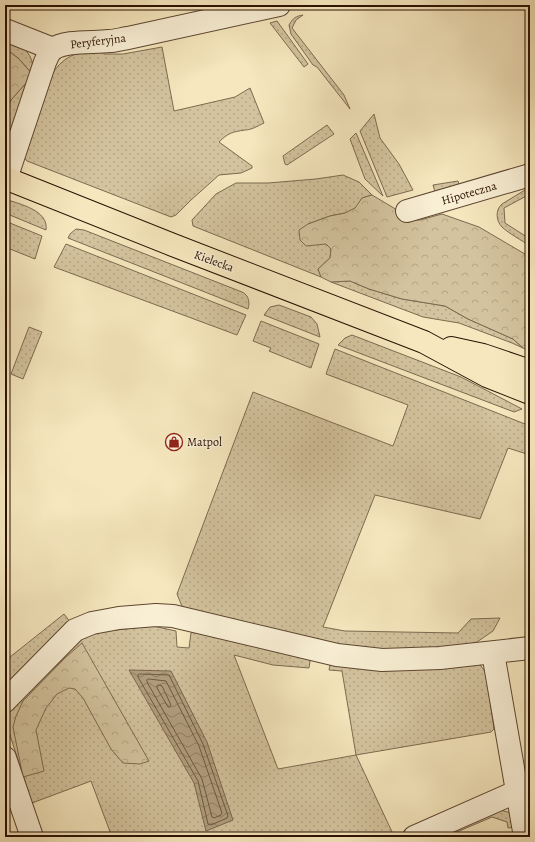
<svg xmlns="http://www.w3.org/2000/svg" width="535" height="842" viewBox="0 0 535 842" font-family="Alegreya,serif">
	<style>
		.grass { fill: url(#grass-dots); stroke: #7e6a50 }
		.forest { fill: url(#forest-crowns); stroke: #7e6a50 }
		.water { fill: url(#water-waves); stroke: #7b664c }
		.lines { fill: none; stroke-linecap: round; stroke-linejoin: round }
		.shore { stroke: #6e5840; stroke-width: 1 }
		.minor-casing { stroke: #5d4630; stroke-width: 24 }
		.major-casing { stroke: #2a1101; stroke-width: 24 }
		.minor { stroke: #f9efd5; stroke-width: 22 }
		.major { stroke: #f6e7be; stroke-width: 22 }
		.labels { text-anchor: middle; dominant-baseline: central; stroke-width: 3; stroke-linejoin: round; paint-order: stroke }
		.street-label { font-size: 12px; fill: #2a1101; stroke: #f9efd5 }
		.poi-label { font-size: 12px; fill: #2a1101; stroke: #f9efd5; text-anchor: start }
	</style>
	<defs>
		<pattern id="grass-dots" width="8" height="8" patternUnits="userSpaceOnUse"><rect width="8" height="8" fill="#d3c39e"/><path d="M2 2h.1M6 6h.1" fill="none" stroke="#b5a686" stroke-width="1.8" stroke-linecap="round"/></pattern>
		<pattern id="forest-crowns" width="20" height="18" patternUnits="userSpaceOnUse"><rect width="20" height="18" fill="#d3c39e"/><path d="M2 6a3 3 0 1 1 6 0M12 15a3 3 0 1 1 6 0" fill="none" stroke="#b5a686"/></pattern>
		<pattern id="water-waves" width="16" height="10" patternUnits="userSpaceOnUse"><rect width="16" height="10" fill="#b19e7e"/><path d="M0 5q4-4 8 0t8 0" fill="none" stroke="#907f65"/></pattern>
	</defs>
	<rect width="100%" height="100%" fill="#f6e7be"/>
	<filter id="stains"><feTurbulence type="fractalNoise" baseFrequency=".005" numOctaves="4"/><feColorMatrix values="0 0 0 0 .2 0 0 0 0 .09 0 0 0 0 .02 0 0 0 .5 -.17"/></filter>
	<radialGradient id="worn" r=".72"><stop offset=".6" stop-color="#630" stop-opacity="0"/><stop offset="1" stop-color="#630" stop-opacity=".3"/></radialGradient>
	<g class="grass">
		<path d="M303,15L296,20L292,28L344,95L350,109L317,67L313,65L291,34L289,25C293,18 296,16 303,15Z"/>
		<polygon points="277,21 308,64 304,67 270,23"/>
		<path d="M5,39C24,47 34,52 33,75L10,138L5,146V115L11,100L33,75L19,59L10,52L5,54Z"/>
		<path d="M162,47L174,111L235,97L250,88L264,123C258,126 251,130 245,130C232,132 228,133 219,142L252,166V168L241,173L219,175L191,200L176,215L171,217L27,161L24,157L52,74C65,54 80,51 103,49L104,54H123Z"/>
		<polygon points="374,114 380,138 399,164 413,190 387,197 360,131"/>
		<polygon points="327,125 334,134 287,165 285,164 283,156"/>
		<polygon points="356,133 383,196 365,179 350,139"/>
		<polygon points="343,175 359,182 372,195 362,198 356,208 345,213 330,216 308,224 331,249 330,258 318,269 321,277 193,226 192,220 216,194 236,183 268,183 316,179"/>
		<polygon points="458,181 461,191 437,199 433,185"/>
		<path d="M530,187V194L504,208L505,223L530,239V246C523,241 508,233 502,227C496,221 495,210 502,204Z"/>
		<path d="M5,199C19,204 49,210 46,230L5,213Z"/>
		<polygon points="5,221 42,236 35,259 5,247"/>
		<path d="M76,229L84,230L242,292C249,295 250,303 248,309L68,238L70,234Z"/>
		<polygon points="66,244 246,315 237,335 54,267"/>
		<polygon points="350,281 369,289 402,299 445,306 468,319 513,339 523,348 512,343 459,323 423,317 331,282"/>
		<polygon points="279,305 311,317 317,324 320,337 264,315 270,307"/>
		<polygon points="261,321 319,344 311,368 269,351 271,348 253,341"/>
		<polygon points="29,327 42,332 23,379 11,374"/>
		<polygon points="352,335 461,377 522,409 514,412 338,345 345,338"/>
		<polygon points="335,349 530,426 530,455 508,448 480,519 375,495 323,627 345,631 458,633 471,619 500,618 493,631 471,646 402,652 339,646 184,611 177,594 253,392 393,446 408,405 326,374"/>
		<polygon points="64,614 71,623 5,688 5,661"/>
		<polygon points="153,626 176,631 177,647 189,648 191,633 195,629 311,655 309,668 273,665 234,655 278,769 356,755 342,671 329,670 330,665 335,663 476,662 481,666 486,673 494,729 491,732 356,755 393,834 385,837 112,837 91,781 32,803 8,729 6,721 11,708 72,642 91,634 106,631"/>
		<polygon points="497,809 511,813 514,827 508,828 507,822 492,817 450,835 448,831"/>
	</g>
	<g class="forest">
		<polygon points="10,52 19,59 33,75 11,100 5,115 5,54"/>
		<polygon points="372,195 414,220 420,220 442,214 479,227 530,257 530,352 523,348 513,339 468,319 445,306 402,299 369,289 350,281 331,282 321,277 318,269 330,258 331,249 326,244 306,246 300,240 299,230 308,224 330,216 345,213 355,208 362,198"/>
		<polygon points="82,643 149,761 140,764 123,763 111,749 83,698 75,689 69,688 57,694 46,708 36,730 44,771 23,777 13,727 16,716 23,701 65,658"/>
	</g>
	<polygon class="water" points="129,670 171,671 207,742 233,820 206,831 194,783"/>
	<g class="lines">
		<g class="shore">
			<polygon points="140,674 169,675 203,744 228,816 227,818 211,825 208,824 198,781 138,677 138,675"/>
			<polygon points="149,679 166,681 199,746 222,813 221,815 214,818 212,817 202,779 147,682 147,680"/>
			<polygon points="159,685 162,686 171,705 170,707 168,707 157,688 157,686"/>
		</g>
		<g class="minor-casing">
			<g id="minor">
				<polyline points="5,30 53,49"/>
				<path d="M6,179L45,62C47,58 49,52 53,49C65,40 94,43 109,41C115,41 121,39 128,38L279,5"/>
				<polyline points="407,211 530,175"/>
				<polyline points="493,653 525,837"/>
				<polyline points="5,701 75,630 92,623 119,618 156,615 173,616 337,655 382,660 440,658 530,648"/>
				<polyline points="5,758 32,837"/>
				<polyline points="414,837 516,792"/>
			</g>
		</g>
		<g class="major-casing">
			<g id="major">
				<polyline points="5,178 173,245 424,342 487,376 530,393"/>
				<polyline points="451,348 483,355 530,371"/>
			</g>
		</g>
		<use href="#minor" class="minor"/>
		<use href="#major" class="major"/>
	</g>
	<defs>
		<g id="shop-ring" transform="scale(0.9)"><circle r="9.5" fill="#f9efd5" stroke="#8f2418" stroke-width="1.5"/><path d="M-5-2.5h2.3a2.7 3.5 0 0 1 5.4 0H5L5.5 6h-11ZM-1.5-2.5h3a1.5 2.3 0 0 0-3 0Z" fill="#8f2418"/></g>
	</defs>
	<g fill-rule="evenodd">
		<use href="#shop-ring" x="174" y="442"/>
	</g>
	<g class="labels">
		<g class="street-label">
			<text transform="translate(98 41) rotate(-7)">Peryferyjna</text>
			<text transform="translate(469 193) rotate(-16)">Hipoteczna</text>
			<text transform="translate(214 261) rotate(20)">Kielecka</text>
		</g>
		<g class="poi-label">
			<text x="187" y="442">Matpol</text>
		</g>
	</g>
	<rect width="535" height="842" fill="none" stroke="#f6e7be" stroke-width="20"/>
	<rect x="6" y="6" width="523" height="830" fill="none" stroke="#2a1101" stroke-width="2"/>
	<rect x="10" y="10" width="515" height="822" fill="none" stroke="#2a1101"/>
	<rect width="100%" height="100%" filter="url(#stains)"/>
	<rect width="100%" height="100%" fill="url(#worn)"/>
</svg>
